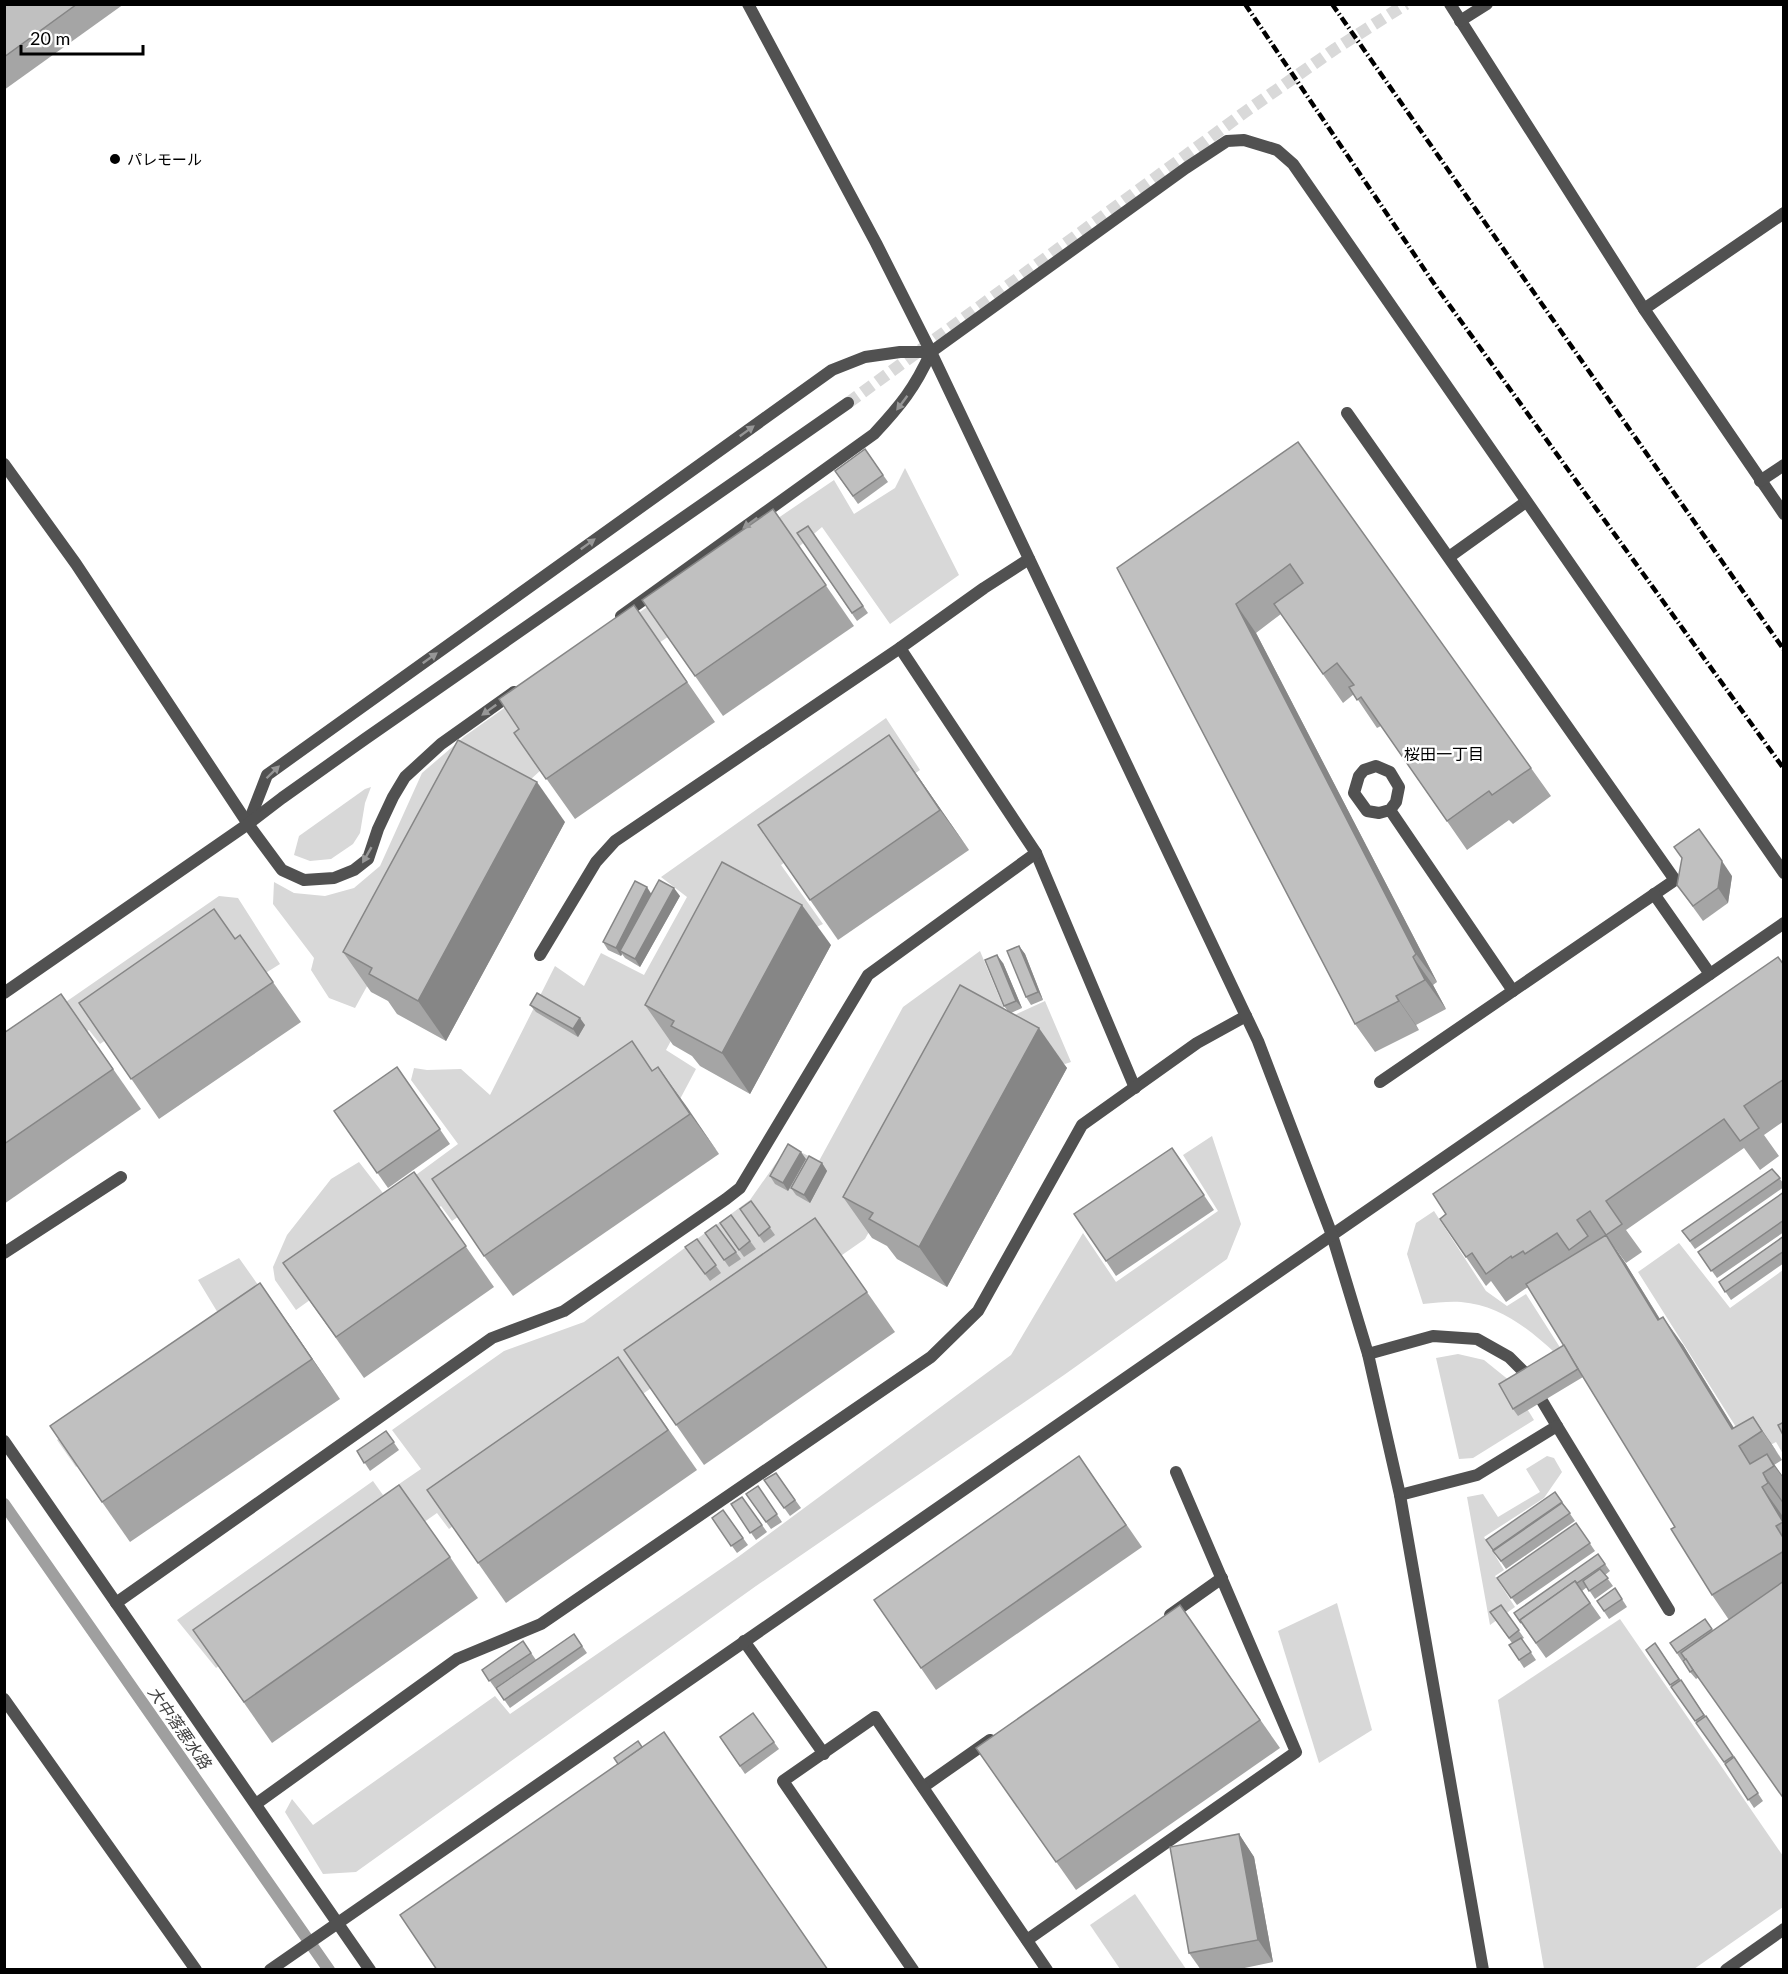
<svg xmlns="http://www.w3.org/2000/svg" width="1788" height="1974" viewBox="0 0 1788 1974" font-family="Lato,'Noto Sans JP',sans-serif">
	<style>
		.green { fill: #d8d8d8 }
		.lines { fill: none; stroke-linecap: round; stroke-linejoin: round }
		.stream { stroke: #9f9f9f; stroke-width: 12 }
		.tertiary-tunnel { stroke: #d9d9d9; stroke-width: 12; stroke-dasharray: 12 6; stroke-linecap: butt }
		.service { stroke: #515151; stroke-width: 12 }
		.minor { stroke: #515151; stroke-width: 12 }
		.tertiary { stroke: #515151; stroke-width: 12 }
		.rail { stroke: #000; stroke-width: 4.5; stroke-dasharray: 9 3 1.5 3; stroke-linecap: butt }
		.wall { fill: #a5a5a5 }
		.shaded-wall { fill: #868686 }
		.building { fill: #c0c0c0; stroke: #868686; stroke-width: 1.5 }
		.oneway { fill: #979797 }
		.poi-dot { fill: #000; stroke: #fff; stroke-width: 2 }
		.labels { text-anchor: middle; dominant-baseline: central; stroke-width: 5; stroke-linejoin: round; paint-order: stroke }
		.poi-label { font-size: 15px; fill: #000; stroke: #fff; text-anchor: start }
		.neighbourhood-label { font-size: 16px; fill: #000; stroke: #fff }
		.water-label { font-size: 16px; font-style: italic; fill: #404040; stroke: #fff }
	</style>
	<rect width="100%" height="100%" fill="#fff"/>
	<g class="green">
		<polygon points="905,468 959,575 890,624 822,527 795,550 656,645 542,769 517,792 483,776 355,1008 329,998 311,970 314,958 273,904 274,882 294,893 325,896 354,888 380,866 422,773 465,736 637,614 834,480 854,514 895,488"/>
		<polygon points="886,718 920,770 781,865 823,924 808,931 748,898 666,1050 696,1069 679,1101 660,1076 452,1221 441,1206 296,1310 275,1280 273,1267 287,1235 331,1179 359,1162 386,1197 458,1144 411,1080 414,1068 427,1070 461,1069 490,1095 555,966 584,986 601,953 644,975 687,897 661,877"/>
		<polygon points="371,787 365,803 360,833 353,844 331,859 310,861 294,855 299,836 365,789"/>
		<polygon points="219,896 238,898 280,964 264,974 243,946 100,1044 89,1030 5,1089 5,1044"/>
		<polygon points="980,951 1008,1018 1045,1001 1071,1062 1065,1064 987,1021 865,1239 449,1529 437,1513 216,1668 177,1620 373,1481 383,1495 421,1469 392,1430 504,1351 584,1322 750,1200 788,1146 819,1161 903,1007"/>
		<polygon points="1212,1136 1241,1224 1227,1259 1064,1375 756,1586 356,1872 323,1874 285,1812 292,1799 313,1825 495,1696 510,1714 738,1557 1011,1355 1083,1233 1116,1282 1218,1211 1183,1155"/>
		<path d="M1434,1211L1486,1291L1507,1306L1526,1294L1561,1349L1555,1353C1528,1328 1499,1305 1461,1302C1449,1301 1435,1303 1423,1304L1407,1254L1416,1223Z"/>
		<polygon points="1679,1243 1730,1308 1783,1270 1783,1454 1776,1442 1753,1454 1638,1272"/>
		<polygon points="239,1258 285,1323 76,1467 57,1440 224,1323 198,1280"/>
		<polygon points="1458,1354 1484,1360 1510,1381 1534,1420 1473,1458 1459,1459 1436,1358"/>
		<polygon points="1547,1456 1554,1458 1562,1472 1544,1498 1484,1537 1504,1570 1495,1576 1515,1607 1490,1625 1467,1497 1483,1494 1498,1517 1540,1492 1526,1469"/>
		<polygon points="1337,1603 1372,1730 1319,1763 1278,1631"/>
		<polygon points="1620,1619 1783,1856 1783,1907 1694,1969 1544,1969 1498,1700"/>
		<polygon points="1135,1894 1186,1969 1120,1969 1090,1925"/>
	</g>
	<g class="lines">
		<polyline class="stream" points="4,1504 329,1970"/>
		<polyline class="tertiary-tunnel" points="848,403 1245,112 1335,49 1406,4"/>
		<g class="service">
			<polyline points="1347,413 1675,880 1380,1082"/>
			<polyline points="1449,557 1526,502"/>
			<polyline points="900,648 1036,853 1135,1088"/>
			<polyline points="1390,810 1396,802 1399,787 1390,772 1376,766 1364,770 1359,776 1354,793 1367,811 1379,813 1390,810 1513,991"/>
			<polyline points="1654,894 1710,974"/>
			<polyline points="540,955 596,862 615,841 900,648 984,588 1029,559"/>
			<polyline points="4,1253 121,1177"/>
			<polyline points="1368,1354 1433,1336 1477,1339 1509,1357 1526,1374 1557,1426 1477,1475 1400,1495"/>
			<polyline points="1557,1426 1669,1610"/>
			<polyline points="116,1603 492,1338 564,1311 726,1199 740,1188 868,975 1036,853"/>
			<polyline points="1170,1615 1222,1578"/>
			<polyline points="744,1641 824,1754"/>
			<polyline points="923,1787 990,1740"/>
			<polyline points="256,1804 457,1659 541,1624 931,1357 978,1311 1082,1125 1197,1043 1246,1016"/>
			<polyline points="1027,1940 1296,1752 1176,1472"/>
			<polyline points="913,1970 783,1781 875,1717 1047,1970"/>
		</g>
		<g class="minor">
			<polyline points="1450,4 1644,309 1784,514"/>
			<polyline points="1460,21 1487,4"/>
			<polyline points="1644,309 1784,213"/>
			<polyline points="1760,481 1784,465"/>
			<path d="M621,616L874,434C900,406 915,388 931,352L1186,168L1227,141L1244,140L1277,150L1293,164L1784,873"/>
			<polyline points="514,692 441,744 405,777 393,797 378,829 368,859 354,870 334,878 304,880 282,870 248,824 267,775 832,370 865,357 900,352 931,352"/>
			<polyline points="1332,1235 1784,923"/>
			<polyline points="4,1441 370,1970"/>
			<polyline points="4,1699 196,1970"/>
			<polyline points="1726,1970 1784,1929"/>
		</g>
		<g class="tertiary">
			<polyline points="748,4 876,243 931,352 1246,1016 1258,1041 1332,1235 1368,1354 1400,1495 1483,1970"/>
			<polyline points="4,464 76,564 248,824"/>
			<polyline points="4,993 248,824 282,798 365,739 848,403"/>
			<polyline points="270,1970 1332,1235"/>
		</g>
		<g class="rail">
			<polyline points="1245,4 1437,288 1784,769"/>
			<polyline points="1332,4 1784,650"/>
		</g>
	</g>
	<g class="wall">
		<polygon points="4,4 124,4 4,90"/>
		<polygon points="1298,442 1551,796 1513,824 1509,820 1467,850 1381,726 1377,728 1354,694 1343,703 1281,614 1256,633 1437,982 1433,985 1446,1009 1416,1025 1419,1030 1375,1052 1355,1024 1117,568"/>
		<polygon points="865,449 888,482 858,504 835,471"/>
		<polygon points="773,509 854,626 723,716 642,600"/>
		<polygon points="808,526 868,613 857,621 797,533"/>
		<polygon points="634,605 715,722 575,819 514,733 519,729"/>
		<polygon points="889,735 969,850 838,940 758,825"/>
		<polygon points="565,822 446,1041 397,1014 388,1001 371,992 343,952"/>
		<polygon points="1732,876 1728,903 1703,921 1677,885"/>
		<polygon points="651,894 680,896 640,967 625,958 622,954 621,956 608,950 603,942"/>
		<polygon points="240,935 301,1022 159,1119 79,1003 235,938"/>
		<polygon points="831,945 750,1094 700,1066 692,1056 673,1045 645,1005"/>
		<polygon points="1019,946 1025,954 1043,1000 1031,1005 1026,997"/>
		<polygon points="1003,963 1022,1008 1011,1013 1067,1068 947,1287 897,1259 887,1246 872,1238 843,1197 1008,1011 1004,1006"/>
		<polygon points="1784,965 1784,1121 1764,1135 1779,1156 1760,1170 1744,1148 1626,1230 1642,1252 1626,1263 1609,1240 1626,1264 1660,1319 1683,1345 1734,1428 1753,1417 1782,1460 1774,1465 1784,1478 1784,1502 1783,1502 1784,1515 1782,1516 1784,1518 1784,1799 1699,1677 1696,1679 1690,1672 1685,1659 1682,1661 1670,1643 1705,1619 1713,1631 1729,1620 1712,1595 1675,1527 1583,1377 1518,1416 1513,1409 1564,1345 1528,1287 1506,1302 1491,1281 1486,1286 1440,1219"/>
		<polygon points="61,994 141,1109 4,1204 4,1033"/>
		<polygon points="530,1005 585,1025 578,1037 536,1012"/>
		<polygon points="397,1067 450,1144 388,1188 334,1111"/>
		<polygon points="658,1067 719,1154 513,1296 484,1256 653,1071"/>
		<polygon points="1172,1148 1214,1210 1116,1276 1106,1261"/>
		<polygon points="806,1159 788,1191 775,1184 770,1176"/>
		<polygon points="822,1163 827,1171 810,1203 796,1195 791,1188"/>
		<polygon points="1772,1169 1784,1184 1784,1187 1695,1249 1682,1231"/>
		<polygon points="414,1172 494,1287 364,1378 283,1263"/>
		<polygon points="1784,1192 1784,1232 1717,1278 1698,1252"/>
		<polygon points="751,1201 775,1235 764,1243 740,1209"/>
		<polygon points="731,1215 756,1249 744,1257 720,1223"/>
		<polygon points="815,1218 895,1332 704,1465 624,1350"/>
		<polygon points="716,1225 741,1259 729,1267 705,1233"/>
		<polygon points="1784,1236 1784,1263 1731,1300 1719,1282"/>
		<polygon points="697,1239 721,1273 710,1281 685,1247"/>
		<polygon points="288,1323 340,1399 130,1542 102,1502"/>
		<polygon points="618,1357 697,1470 506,1603 427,1490"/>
		<polygon points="386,1431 399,1450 370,1471 357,1451"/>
		<polygon points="1079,1456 1142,1547 936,1690 874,1600"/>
		<polygon points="776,1473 801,1508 790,1516 764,1480"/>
		<polygon points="758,1486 782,1522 771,1529 746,1494"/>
		<polygon points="1555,1492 1575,1521 1506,1569 1486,1540"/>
		<polygon points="742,1497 767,1532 756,1540 731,1504"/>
		<polygon points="723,1510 748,1545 737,1553 712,1518"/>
		<polygon points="1576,1523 1595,1551 1517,1605 1497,1578"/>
		<polygon points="1598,1554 1610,1571 1605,1575 1613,1586 1595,1599 1587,1587 1582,1591 1601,1618 1546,1658 1514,1613"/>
		<polygon points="450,1557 478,1598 272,1743 193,1630"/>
		<polygon points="1615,1588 1627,1607 1609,1619 1597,1601"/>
		<polygon points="1180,1605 1280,1748 1076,1890 976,1748"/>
		<polygon points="1501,1605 1524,1638 1522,1639 1536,1660 1524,1668 1509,1645 1512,1643 1490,1612"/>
		<polygon points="574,1634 587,1653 510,1708 496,1688"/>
		<polygon points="523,1641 536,1660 495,1688 482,1670"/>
		<polygon points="1655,1643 1738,1763 1763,1801 1754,1808 1724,1762 1646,1650"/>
		<polygon points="753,1713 779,1749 745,1774 720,1737"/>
		<polygon points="1239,1834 1254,1857 1273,1962 1235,1970 1201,1970 1189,1953"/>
	</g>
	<g class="shaded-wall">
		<polygon points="1236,604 1256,633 1437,982 1416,954"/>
		<polygon points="889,735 917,775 969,850 940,810"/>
		<polygon points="537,782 565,822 446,1041 418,1001"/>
		<polygon points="1722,861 1732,876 1728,903 1718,888"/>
		<polygon points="647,887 652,895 620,951 622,954 621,956 616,948"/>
		<polygon points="674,888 680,896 640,967 635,959"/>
		<polygon points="802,905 831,945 750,1094 722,1053"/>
		<polygon points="1019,946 1025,954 1043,1000 1038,992"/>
		<polygon points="997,955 1003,963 1022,1008 1016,1001"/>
		<polygon points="1413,957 1433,985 1446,1009 1425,980"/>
		<polygon points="1396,996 1416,1025 1419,1030 1399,1001"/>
		<polygon points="580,1018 585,1025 578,1037 573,1029"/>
		<polygon points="1039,1028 1067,1068 947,1287 919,1247"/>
		<polygon points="658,1067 687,1107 719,1154 690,1114"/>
		<polygon points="801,1152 806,1159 788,1191 783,1183"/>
		<polygon points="822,1163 827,1171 810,1203 804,1195"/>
		<polygon points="1606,1235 1626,1264 1678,1349 1658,1320"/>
		<polygon points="260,1283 288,1323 340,1399 312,1359"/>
		<polygon points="1663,1317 1683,1345 1743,1443 1732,1429"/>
		<polygon points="1753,1417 1773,1446 1782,1460 1762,1431"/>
		<polygon points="1767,1454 1784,1478 1784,1479 1774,1466"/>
		<polygon points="1763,1473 1784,1503 1784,1505 1768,1483"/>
		<polygon points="1762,1487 1784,1518 1784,1523"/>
		<polygon points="1239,1834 1254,1857 1273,1962 1258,1940"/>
	</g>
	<g class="building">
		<polygon points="4,4 77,4 4,57"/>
		<polygon points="1298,442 1531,768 1492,795 1489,791 1447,821 1361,697 1357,700 1349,687 1354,685 1337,663 1323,674 1274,604 1303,583 1290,564 1236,604 1416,954 1413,957 1425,980 1396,996 1399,1001 1355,1024 1117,568"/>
		<polygon points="865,449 883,475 853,496 835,471"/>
		<polygon points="773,509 826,585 695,676 642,600"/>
		<polygon points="808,526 863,606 852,613 797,533"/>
		<polygon points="634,605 687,682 546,779 514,733 519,729 499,699"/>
		<polygon points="889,735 940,810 810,900 758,825"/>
		<polygon points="458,740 537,782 418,1001 369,974 372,968 343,952"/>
		<polygon points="1699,829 1722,861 1718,888 1693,906 1677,885 1682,858 1674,847"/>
		<polygon points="722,862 802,905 722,1053 671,1026 674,1021 645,1005"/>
		<polygon points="659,880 674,888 635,959 620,951"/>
		<polygon points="635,881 647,887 616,948 603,942"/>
		<polygon points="214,909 235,939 240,935 273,982 131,1079 79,1003"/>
		<polygon points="1019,946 1038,992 1026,997 1007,951"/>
		<polygon points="997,955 1016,1001 1004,1006 985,960"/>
		<polygon points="1778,957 1784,965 1784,1079 1744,1106 1759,1128 1740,1141 1724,1119 1606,1201 1622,1224 1606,1235 1590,1211 1577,1220 1588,1236 1569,1250 1557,1233 1525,1254 1523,1251 1512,1258 1511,1256 1486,1274 1472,1253 1466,1257 1440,1219 1446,1214 1433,1194"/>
		<polygon points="960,985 1039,1028 919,1247 869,1219 873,1213 843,1197"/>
		<polygon points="537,993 580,1018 573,1029 530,1005"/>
		<polygon points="61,994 113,1069 4,1144 4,1033"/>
		<polygon points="632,1041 652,1071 658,1067 690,1114 484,1256 432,1179"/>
		<polygon points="397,1067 440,1129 377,1173 334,1111"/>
		<polygon points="788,1144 801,1152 783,1183 770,1176"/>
		<polygon points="1172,1148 1204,1195 1106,1261 1074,1214"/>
		<polygon points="809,1156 822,1163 804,1195 791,1188"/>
		<polygon points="1772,1169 1780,1178 1690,1241 1682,1231"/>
		<polygon points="414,1172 466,1246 336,1337 283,1263"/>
		<polygon points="1784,1192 1784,1220 1711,1271 1698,1252"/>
		<polygon points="751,1201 770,1227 759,1236 740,1209"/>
		<polygon points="731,1215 750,1241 739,1250 720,1223"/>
		<polygon points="815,1218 867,1292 676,1425 624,1350"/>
		<polygon points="716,1225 736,1252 724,1260 705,1233"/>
		<polygon points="1606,1235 1658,1320 1663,1317 1732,1429 1753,1417 1762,1431 1739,1446 1750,1464 1767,1454 1774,1466 1763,1473 1768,1483 1762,1487 1783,1522 1776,1526 1784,1539 1784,1551 1712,1595 1671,1529 1675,1527 1526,1284"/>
		<polygon points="1784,1236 1784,1251 1725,1292 1719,1282"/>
		<polygon points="697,1239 716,1265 705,1274 685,1247"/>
		<polygon points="260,1283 312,1359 102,1502 50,1426"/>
		<polygon points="1564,1345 1578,1369 1513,1409 1499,1384"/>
		<polygon points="618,1357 668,1430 478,1563 427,1490"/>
		<polygon points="1784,1422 1784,1437 1778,1425"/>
		<polygon points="386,1431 394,1442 364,1463 357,1451"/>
		<polygon points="1079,1456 1126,1525 921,1668 874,1600"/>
		<polygon points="776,1473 795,1500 784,1508 764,1480"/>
		<polygon points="399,1485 450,1557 244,1702 193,1630"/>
		<polygon points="758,1486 777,1514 766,1522 746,1494"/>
		<polygon points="1555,1492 1562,1502 1493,1550 1486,1540"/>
		<polygon points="742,1497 762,1525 750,1533 731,1504"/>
		<polygon points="1562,1503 1570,1513 1501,1561 1493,1551"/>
		<polygon points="723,1510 743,1538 731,1546 712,1518"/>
		<polygon points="1576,1523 1590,1543 1511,1598 1497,1578"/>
		<polygon points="1598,1554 1605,1564 1577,1583 1575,1581 1520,1620 1521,1623 1514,1613"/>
		<polygon points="1600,1569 1608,1578 1589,1591 1583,1581"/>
		<polygon points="1575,1581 1590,1603 1536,1643 1520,1620"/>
		<polygon points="1784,1581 1784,1799 1681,1653"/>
		<polygon points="1615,1588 1622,1599 1604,1611 1597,1601"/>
		<polygon points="1180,1605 1260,1720 1056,1862 976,1748"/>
		<polygon points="1501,1605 1519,1630 1509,1638 1490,1612"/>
		<polygon points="1705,1619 1712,1629 1677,1653 1670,1643"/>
		<polygon points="574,1634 582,1646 504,1700 496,1688"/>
		<polygon points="1521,1638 1531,1652 1519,1660 1509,1645"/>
		<polygon points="523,1641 531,1653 489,1681 482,1670"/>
		<polygon points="1655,1643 1679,1679 1670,1685 1646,1650"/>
		<polygon points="1686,1659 1693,1670 1690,1672 1683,1661"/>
		<polygon points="1681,1680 1704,1715 1695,1721 1671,1687"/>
		<polygon points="753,1713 774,1742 740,1766 720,1737"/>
		<polygon points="1706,1716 1733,1756 1724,1762 1696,1723"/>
		<polygon points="664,1732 828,1970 437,1970 400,1915"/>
		<polygon points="638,1741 642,1747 618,1764 614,1758"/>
		<polygon points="1734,1757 1758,1793 1748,1800 1725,1764"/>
		<polygon points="1239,1834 1258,1940 1189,1953 1170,1847"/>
	</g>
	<defs><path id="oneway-solid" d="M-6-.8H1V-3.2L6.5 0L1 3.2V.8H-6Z" transform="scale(1.5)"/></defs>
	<g class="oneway">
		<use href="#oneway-solid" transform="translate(902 403) rotate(127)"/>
		<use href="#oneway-solid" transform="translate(747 431) rotate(-36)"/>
		<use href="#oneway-solid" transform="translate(750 523) rotate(144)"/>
		<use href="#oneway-solid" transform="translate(588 544) rotate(-36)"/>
		<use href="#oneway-solid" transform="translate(430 658) rotate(-36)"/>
		<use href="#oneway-solid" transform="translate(489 710) rotate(144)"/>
		<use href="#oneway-solid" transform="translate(273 772) rotate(-44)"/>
		<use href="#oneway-solid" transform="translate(367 855) rotate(120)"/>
	</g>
	<circle class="poi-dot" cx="115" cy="159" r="6"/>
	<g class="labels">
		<g class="poi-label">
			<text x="127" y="159">パレモール</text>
		</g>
		<g class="neighbourhood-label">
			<text x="1444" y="753">桜田一丁目</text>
		</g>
		<g class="water-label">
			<text transform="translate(180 1727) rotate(55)">大中落悪水路</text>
		</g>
	</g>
	<rect width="1788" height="1974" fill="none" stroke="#000000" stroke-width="12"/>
	<path d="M21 45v9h122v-9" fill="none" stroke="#000000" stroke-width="3"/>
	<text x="30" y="45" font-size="18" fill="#000000" stroke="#ffffff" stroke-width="4.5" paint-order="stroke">20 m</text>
</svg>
